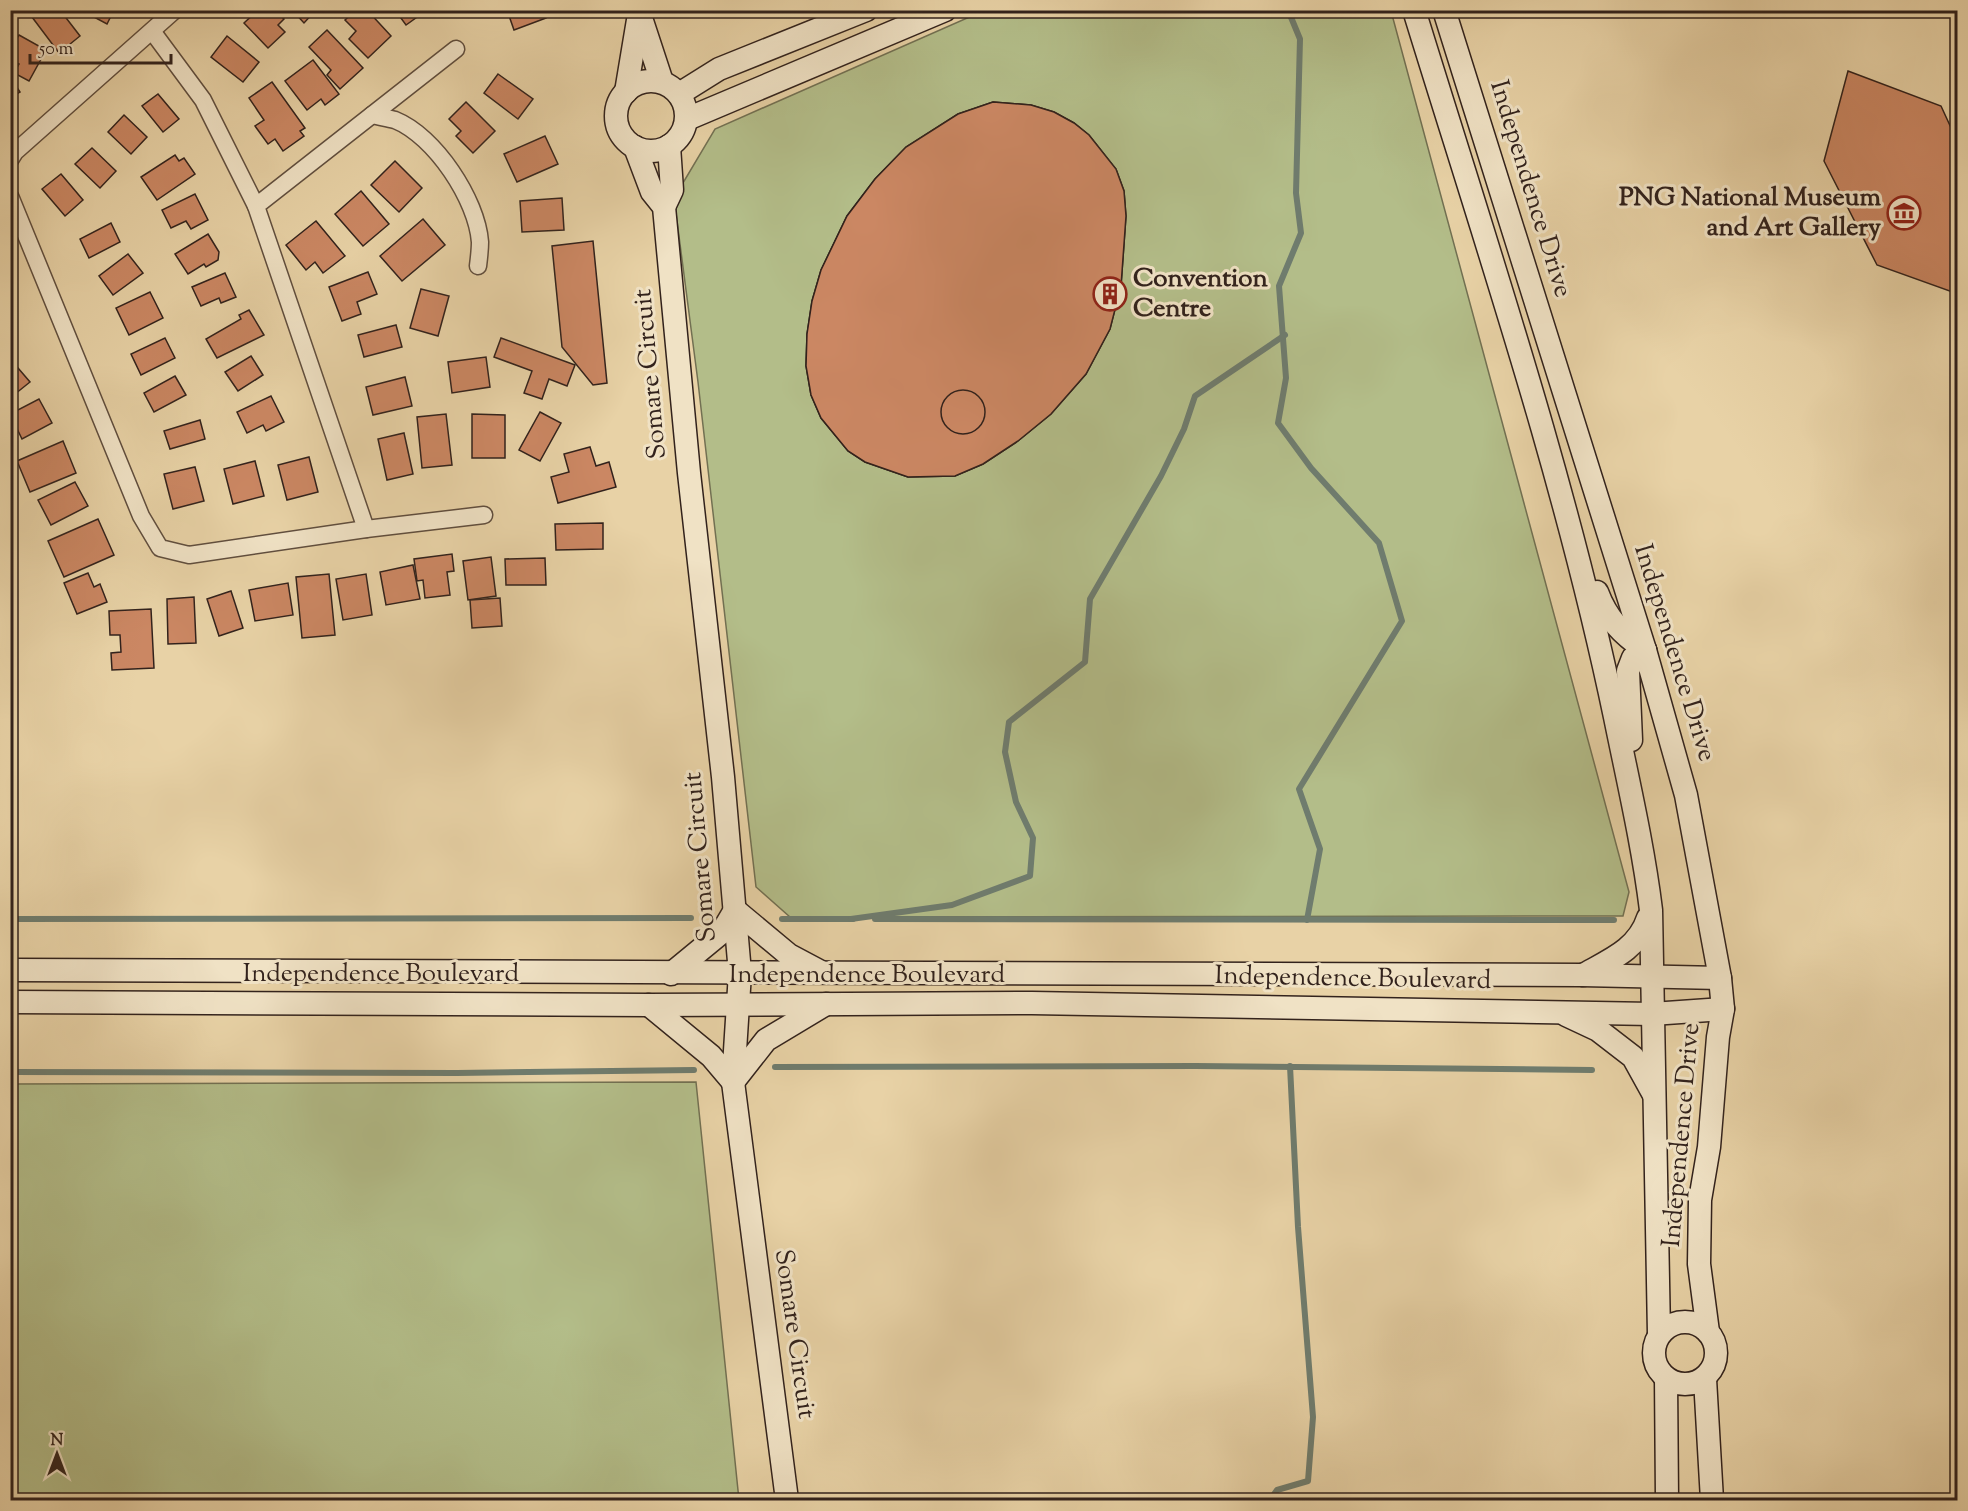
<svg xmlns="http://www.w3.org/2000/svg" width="1968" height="1511" viewBox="0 0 1968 1511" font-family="'Sorts Mill Goudy',serif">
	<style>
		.green { fill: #b3bd89; stroke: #727052; stroke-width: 1.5 }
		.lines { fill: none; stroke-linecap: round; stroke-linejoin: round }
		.stream { stroke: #6f7c6e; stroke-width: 6 }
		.building { fill: #cb8763; stroke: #32221c; stroke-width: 1.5; fill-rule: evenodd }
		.street-casing { stroke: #604e3e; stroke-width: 19 }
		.secondary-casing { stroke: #32221c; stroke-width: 25 }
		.street { stroke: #f0e2c5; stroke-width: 16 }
		.secondary { stroke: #f0e2c5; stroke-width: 22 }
		.labels { text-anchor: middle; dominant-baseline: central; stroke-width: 6; stroke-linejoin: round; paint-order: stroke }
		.street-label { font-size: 26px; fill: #32221c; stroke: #f0e2c5 }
		.poi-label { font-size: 26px; font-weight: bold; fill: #32221c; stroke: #f0e2c5; text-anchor: end }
	</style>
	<rect width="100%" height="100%" fill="#e8d2a6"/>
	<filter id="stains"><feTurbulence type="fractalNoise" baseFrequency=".00333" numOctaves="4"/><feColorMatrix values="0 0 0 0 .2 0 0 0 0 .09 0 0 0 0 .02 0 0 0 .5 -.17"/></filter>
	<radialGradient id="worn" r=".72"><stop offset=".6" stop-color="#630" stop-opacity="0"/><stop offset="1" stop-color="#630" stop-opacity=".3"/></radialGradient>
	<g class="green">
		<polygon points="983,11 1391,11 1629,892 1623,916 790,917 756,887 698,382 674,198 715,129"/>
		<polygon points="696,1082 739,1500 11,1500 11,1084"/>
	</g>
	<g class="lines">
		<g class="stream">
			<polyline points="1288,10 1300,39 1296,193 1301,233 1279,286 1286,378 1278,423 1311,468 1379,543 1402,621 1299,789 1320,849 1307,920"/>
			<polyline points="10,919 691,918"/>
			<polyline points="782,919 853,919"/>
			<polyline points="851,919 952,905 1030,876 1033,838 1016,802 1005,752 1009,722 1085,662 1090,599 1161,476 1184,429 1195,396 1285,335"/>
			<polyline points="875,919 1614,920"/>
			<polyline points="775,1067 1195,1066 1592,1070"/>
			<polyline points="10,1072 457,1073 694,1070"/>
			<polyline points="1270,1500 1277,1490 1308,1481 1313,1417 1298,1227 1290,1066"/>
		</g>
	</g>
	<g class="building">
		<polygon points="40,10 60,10 80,36 59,53 32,17"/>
		<polygon points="81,10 114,10 107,24"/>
		<polygon points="258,10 275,10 284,19 278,25 285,32 268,48 244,23"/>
		<polygon points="292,10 316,10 304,23"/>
		<polygon points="356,10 367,10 391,36 368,58 349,39 356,31 345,20"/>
		<polygon points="395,10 427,10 406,25"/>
		<polygon points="507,10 543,10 546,18 514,30"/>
		<polygon points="327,30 363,68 340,89 327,75 331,70 309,47"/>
		<polygon points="19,35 46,50 29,81 14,73 19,64 10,59 10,51"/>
		<polygon points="227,36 259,62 243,82 211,57"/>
		<polygon points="313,60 339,94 325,105 321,99 307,110 285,81"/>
		<polygon points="1848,71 1941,106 1958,143 1958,294 1877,265 1824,161"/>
		<polygon points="498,74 533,99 518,119 484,93"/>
		<polygon points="10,77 20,92 10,98"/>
		<polygon points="272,82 305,128 300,131 304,136 283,151 275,139 268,144 255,126 264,120 249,98"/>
		<polygon points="158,94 179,119 163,132 142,106"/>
		<polygon points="466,102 495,131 473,153 456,136 461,131 449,119"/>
		<path d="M993,102L1031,105L1054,112L1074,123L1089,135L1116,169L1124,191L1126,216L1121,286L1110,329L1086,374L1051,414L1018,441L983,464L955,476L908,477L865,462L848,451L821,418L811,395L806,366L807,334L812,301L821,270L847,216L875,179L906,147L958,114ZM954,134L1107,219L1108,252L1103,285L1088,332L1066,370L1027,413L993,441L975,452L820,363L821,329L833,279L852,235L882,191L937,143Z"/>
		<polygon points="993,102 1031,105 1054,112 1074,123 1089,135 1116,169 1124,191 1126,216 1121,286 1110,329 1086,374 1051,414 1018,441 983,464 955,476 908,477 865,462 848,451 821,418 811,395 806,366 807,334 812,301 821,270 847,216 875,179 906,147 958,114"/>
		<polygon points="124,115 147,137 131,154 108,132"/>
		<polygon points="545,136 558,164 517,182 504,154"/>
		<polygon points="92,148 116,171 100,188 75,164"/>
		<polygon points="175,155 179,161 184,158 195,174 157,200 141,177"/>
		<polygon points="395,161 422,188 399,212 371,185"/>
		<polygon points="61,174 83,200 65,216 42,189"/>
		<polygon points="361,191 389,224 363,246 335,214"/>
		<polygon points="195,194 208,220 191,229 186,221 171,228 162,210"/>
		<polygon points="562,198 564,230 522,232 520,201"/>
		<polygon points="423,219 445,245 402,281 380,256"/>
		<polygon points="316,221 345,256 323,273 315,262 306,270 286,245"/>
		<polygon points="111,223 120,242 89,258 80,239"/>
		<polygon points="208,234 219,252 218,260 206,267 204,264 188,274 175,254"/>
		<polygon points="593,241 607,383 593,385 562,347 552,246"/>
		<polygon points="128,254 143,273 113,295 99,276"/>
		<polygon points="368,272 377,294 357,302 361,314 342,321 329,287"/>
		<polygon points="225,273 236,297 221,303 219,298 201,306 192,287"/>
		<polygon points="421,289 449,296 438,336 410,328"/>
		<polygon points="150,292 163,318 129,335 116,308"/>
		<polygon points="249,310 264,335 217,358 206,339 241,319 239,315"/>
		<polygon points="396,325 402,347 364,357 358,335"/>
		<polygon points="165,338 175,358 141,375 131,354"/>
		<polygon points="501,338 575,365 567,386 549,379 542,399 524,393 532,371 494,357"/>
		<polygon points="251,356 263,375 238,391 225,372"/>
		<polygon points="486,357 490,387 452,393 448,362"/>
		<polygon points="12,361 30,382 10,398 10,362"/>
		<polygon points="175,376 186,395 154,412 144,393"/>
		<polygon points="405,377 412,406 373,415 366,387"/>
		<circle cx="963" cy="412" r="22"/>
		<polygon points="271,396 284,422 266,431 263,425 247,433 237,412"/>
		<polygon points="39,399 52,423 22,439 10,414"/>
		<polygon points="540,412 561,423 540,461 519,450"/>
		<polygon points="446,414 452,465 422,468 417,417"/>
		<polygon points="472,414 505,415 505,458 472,458"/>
		<polygon points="200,420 205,439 170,449 164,431"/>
		<polygon points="404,433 413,474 387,480 378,439"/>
		<polygon points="63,441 76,473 30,492 17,461"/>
		<polygon points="590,447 596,466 609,462 616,487 558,503 551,477 569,472 564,454"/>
		<polygon points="309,457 318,492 287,500 278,465"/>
		<polygon points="255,461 264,496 233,504 224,469"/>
		<polygon points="195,467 204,501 173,509 164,474"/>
		<polygon points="75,482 88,506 51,525 38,500"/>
		<polygon points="98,519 114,555 64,577 48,541"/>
		<polygon points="603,523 603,549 556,550 555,524"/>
		<polygon points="452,554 454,571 447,572 450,595 425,598 423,580 417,581 414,559"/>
		<polygon points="491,557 496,596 468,600 463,561"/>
		<polygon points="545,558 546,585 506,585 505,559"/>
		<polygon points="413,565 420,599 386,605 380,572"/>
		<polygon points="88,573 94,587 100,584 107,602 77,614 64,583"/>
		<polygon points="329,574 335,635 302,638 296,577"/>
		<polygon points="366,574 372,615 343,620 336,579"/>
		<polygon points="288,583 293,615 255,621 249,590"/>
		<polygon points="231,591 243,628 219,636 207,599"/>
		<polygon points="194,597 196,643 168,644 167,599"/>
		<polygon points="500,598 502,626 472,628 470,600"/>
		<polygon points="151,609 154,668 112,670 111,653 121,652 120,635 110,635 109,611"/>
	</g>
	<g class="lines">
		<g class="street-casing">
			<g id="street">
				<polyline points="152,31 203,100 256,206"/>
				<path d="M372,115C380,117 388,118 395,120C435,136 477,200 480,242C480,250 479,258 478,266"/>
				<polyline points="10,160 15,152 175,10"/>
				<polyline points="10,196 141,516 160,548 189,555 366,529 484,515"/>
				<polyline points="366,529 256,206 456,49"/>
			</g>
		</g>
		<g class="secondary-casing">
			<g id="secondary">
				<path d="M1414,10C1486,244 1565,477 1615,717C1628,781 1643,845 1651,910L1659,1334"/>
				<polyline points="1444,10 1645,650 1686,795 1720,978 1723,1009 1718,1037 1709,1147 1700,1200 1699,1264 1708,1332"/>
				<polyline points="641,18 662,82"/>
				<circle cx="651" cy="116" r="35"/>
				<polyline points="626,92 639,14"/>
				<polyline points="679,94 719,69 866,10"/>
				<polyline points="687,119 945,10"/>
				<polyline points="635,147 652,192 664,207 689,473 723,777 740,973 733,1082 787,1500"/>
				<polyline points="664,207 672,190 669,146"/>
				<path d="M1597,592C1607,619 1622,634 1645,650"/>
				<polyline points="1631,740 1628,671 1633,658 1645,650"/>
				<polyline points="735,910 789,955 821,972"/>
				<polyline points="10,970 1582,975 1720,978"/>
				<polyline points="671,974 722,932 735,910"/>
				<path d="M1583,975C1610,960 1638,949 1648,918"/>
				<polyline points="10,1002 649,1005 1032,1003 1652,1014 1723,1009"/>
				<polyline points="649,1005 711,1056 733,1082"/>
				<polyline points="1566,1015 1598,1030 1633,1057 1654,1095"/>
				<polyline points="733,1082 766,1040 826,1004"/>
				<circle cx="1685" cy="1353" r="31"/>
				<polyline points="1666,1378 1667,1500"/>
				<polyline points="1705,1379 1712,1500"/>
			</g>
		</g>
		<use href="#street" class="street"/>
		<use href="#secondary" class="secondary"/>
	</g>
	<defs>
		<g id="museum-ring" transform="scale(1.725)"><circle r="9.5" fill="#f0e2c5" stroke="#8f2418" stroke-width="1.5"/><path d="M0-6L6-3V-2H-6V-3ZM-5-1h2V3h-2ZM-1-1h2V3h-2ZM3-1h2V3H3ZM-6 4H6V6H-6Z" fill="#8f2418"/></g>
		<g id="building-ring" transform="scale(1.725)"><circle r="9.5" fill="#f0e2c5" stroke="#8f2418" stroke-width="1.5"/><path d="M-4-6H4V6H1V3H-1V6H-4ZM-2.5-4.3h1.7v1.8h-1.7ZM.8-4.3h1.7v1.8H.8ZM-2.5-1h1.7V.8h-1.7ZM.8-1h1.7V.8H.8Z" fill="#8f2418"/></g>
	</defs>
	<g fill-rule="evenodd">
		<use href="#museum-ring" x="1904" y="213"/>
		<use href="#building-ring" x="1110" y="294"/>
	</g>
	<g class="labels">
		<g class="street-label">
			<text transform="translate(1530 189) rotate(73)">Independence Drive</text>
			<text transform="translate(651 374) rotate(-95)">Somare Circuit</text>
			<text transform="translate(1674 653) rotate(73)">Independence Drive</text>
			<text transform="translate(701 857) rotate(-95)">Somare Circuit</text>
			<text x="381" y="974">Independence Boulevard</text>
			<text x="867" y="975">Independence Boulevard</text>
			<text transform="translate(1353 979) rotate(1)">Independence Boulevard</text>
			<text transform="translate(1682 1135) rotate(-85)">Independence Drive</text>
			<text transform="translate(794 1334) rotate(82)">Somare Circuit</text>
		</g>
		<g class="poi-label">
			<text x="1881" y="198">PNG National Museum<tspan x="1881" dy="30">and Art Gallery</tspan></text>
			<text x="1133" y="279" text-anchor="start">Convention<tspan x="1133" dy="30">Centre</tspan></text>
		</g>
	</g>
	<rect width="1968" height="1511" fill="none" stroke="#e8d2a6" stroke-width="36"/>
	<rect x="12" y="12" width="1944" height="1487" fill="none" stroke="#32221c" stroke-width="3"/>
	<rect x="18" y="18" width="1932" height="1475" fill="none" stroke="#32221c" stroke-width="1.5"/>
	<g transform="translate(57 1454)" stroke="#f0e2c5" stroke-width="4.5" paint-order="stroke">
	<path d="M0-4.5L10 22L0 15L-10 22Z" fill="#32221c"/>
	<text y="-9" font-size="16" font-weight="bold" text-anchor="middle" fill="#32221c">N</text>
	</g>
	<path d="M30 54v9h141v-9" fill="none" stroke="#32221c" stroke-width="3"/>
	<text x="39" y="54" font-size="18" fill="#32221c" stroke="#f0e2c5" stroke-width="4.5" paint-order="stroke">50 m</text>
	<rect width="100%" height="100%" filter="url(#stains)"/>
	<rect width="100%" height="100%" fill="url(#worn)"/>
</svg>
